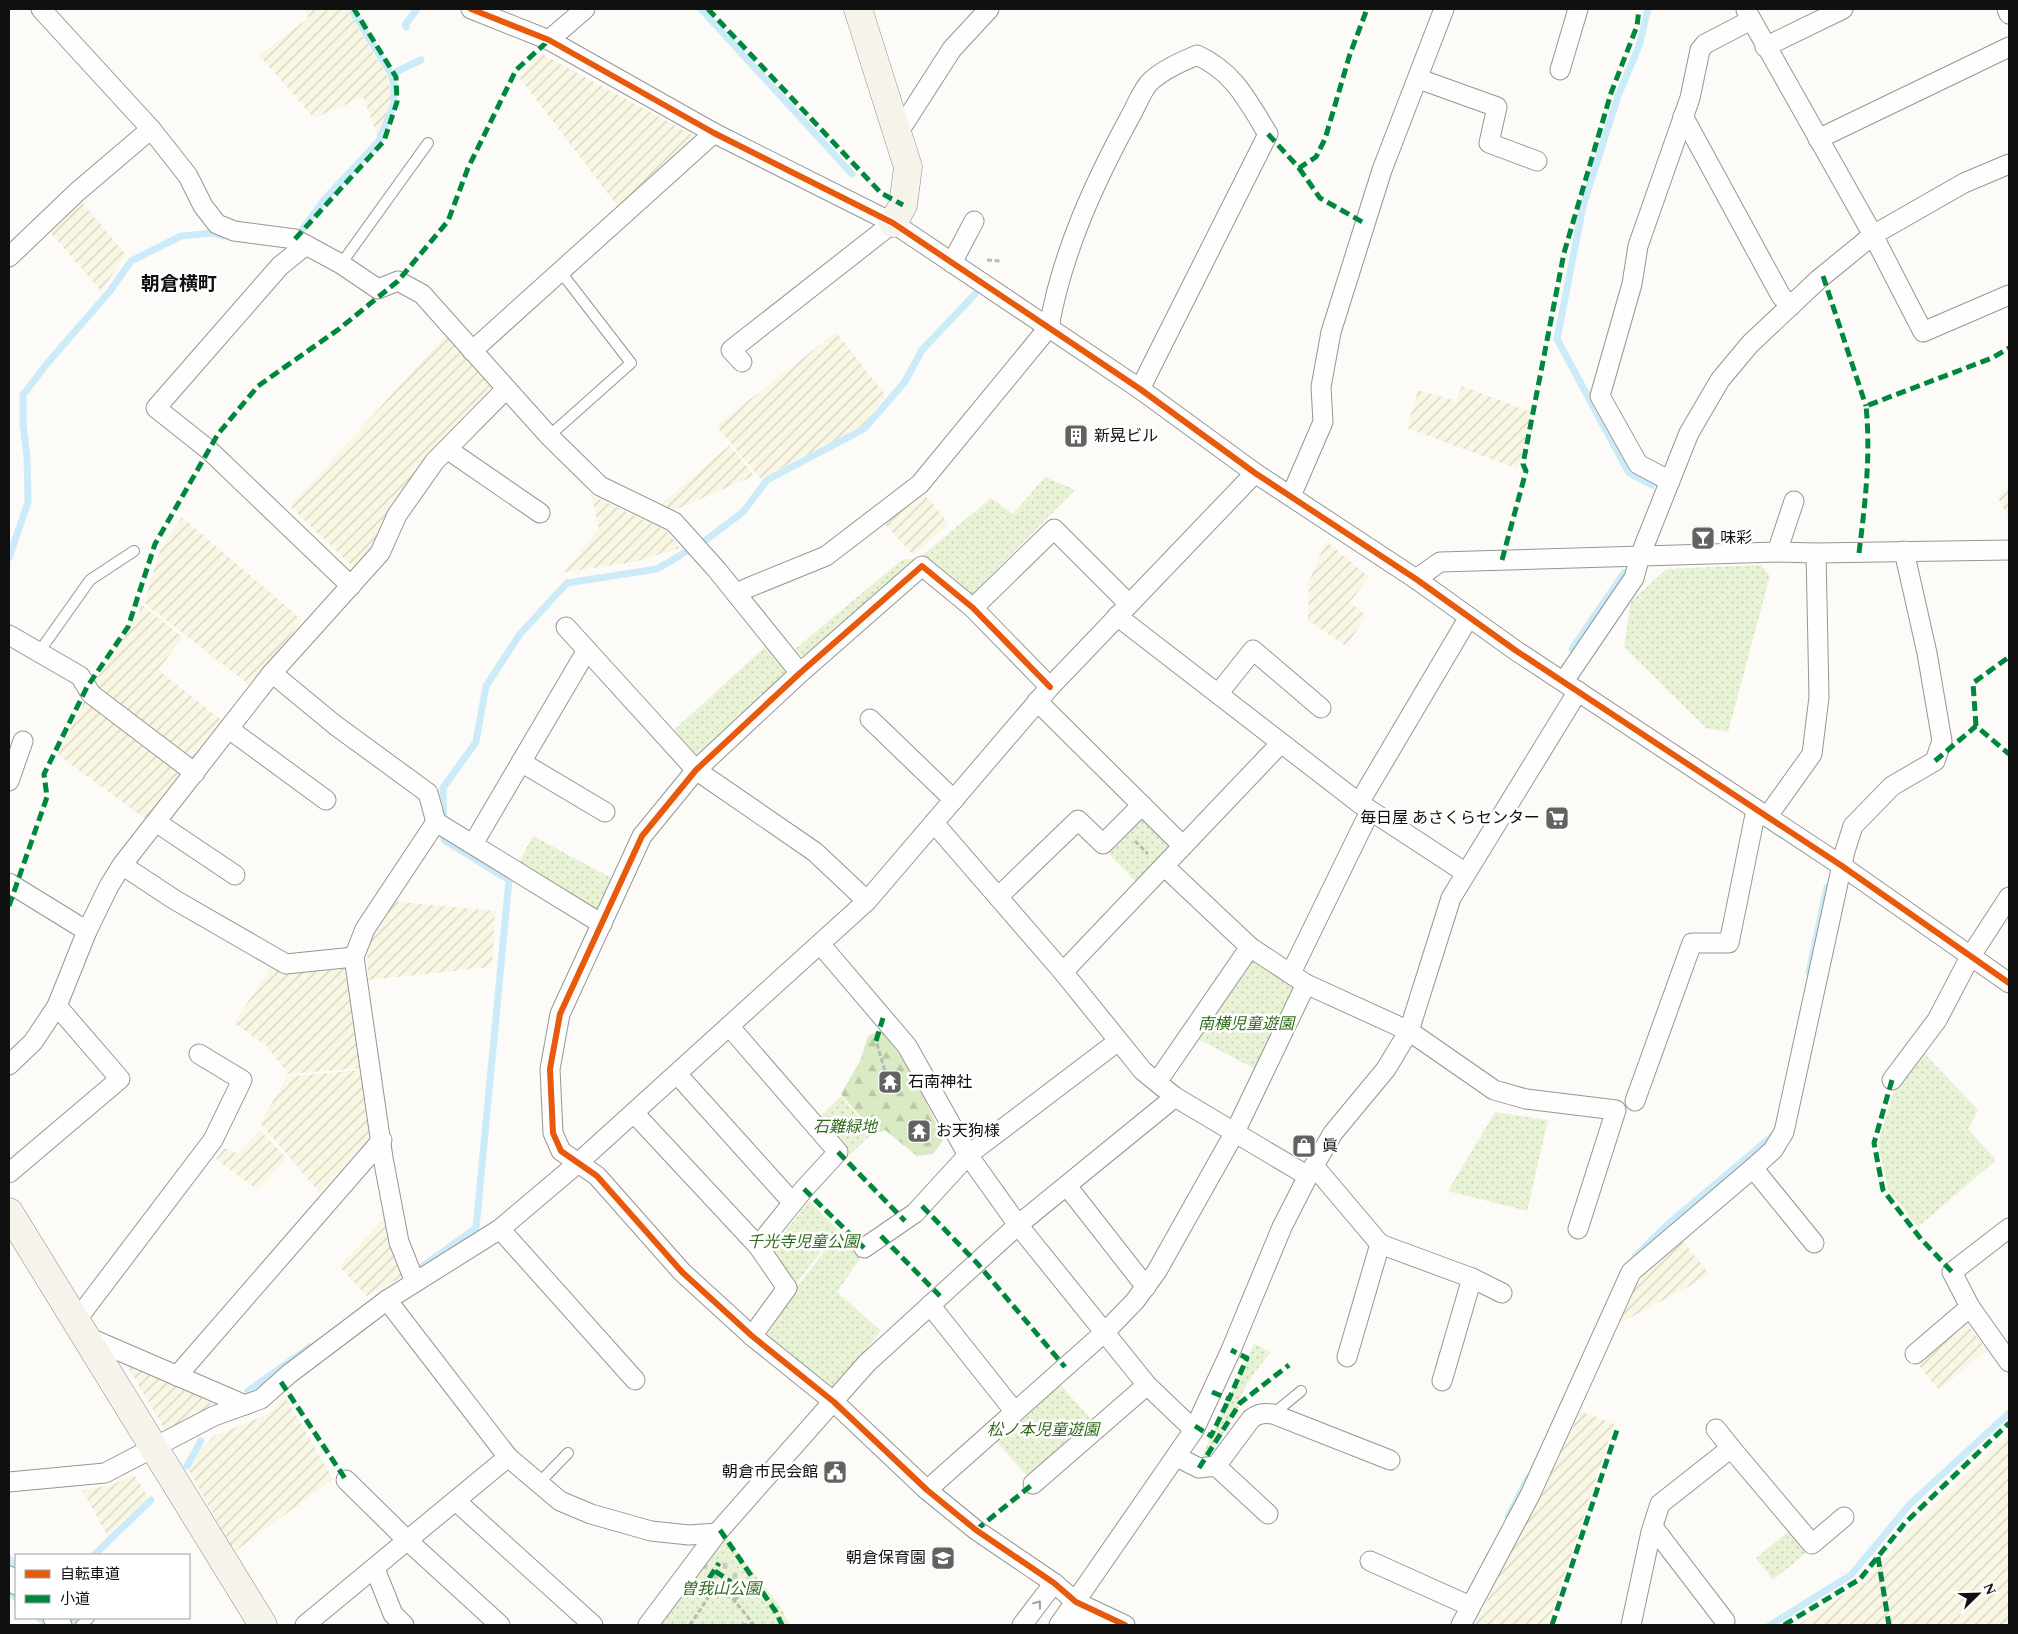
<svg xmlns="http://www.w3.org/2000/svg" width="2018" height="1634" viewBox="0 0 2018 1634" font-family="Spectral,'Noto Sans JP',serif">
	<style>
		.farmland { fill: url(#farmland-furrows) }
		.green { fill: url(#green-dots) }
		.forest { fill: url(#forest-firs) }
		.cemetery { fill: url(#cemetery-stones) }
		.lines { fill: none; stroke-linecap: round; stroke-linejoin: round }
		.stream { stroke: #ccebf8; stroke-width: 7 }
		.lane-casing { stroke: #969694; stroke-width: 12 }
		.street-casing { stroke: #969694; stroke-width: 21 }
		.secondary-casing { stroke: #8d8c8b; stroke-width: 29 }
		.path { stroke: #b9b9b8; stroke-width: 3; stroke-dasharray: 5 2.5; stroke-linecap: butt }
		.lane { stroke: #fffefe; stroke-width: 10 }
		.street { stroke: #fffefe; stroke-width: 19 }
		.secondary { stroke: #f6f3eb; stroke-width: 28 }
		.quiet { stroke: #00873e; stroke-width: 5; stroke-dasharray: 10 5; stroke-linecap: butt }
		.cycleway-casing { stroke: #fff; stroke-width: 9 }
		.cycleway { stroke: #e8590c; stroke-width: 6 }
		.oneway { stroke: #9f9f9f }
		.labels { text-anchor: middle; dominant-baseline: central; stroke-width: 5; stroke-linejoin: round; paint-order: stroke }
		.poi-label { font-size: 16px; fill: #101010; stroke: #fff; text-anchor: start }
		.park-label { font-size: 16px; font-style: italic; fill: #326b1d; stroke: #fff }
		.quarter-label { font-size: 19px; font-weight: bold; fill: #101010; stroke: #fff }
	</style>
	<defs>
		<pattern id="farmland-furrows" width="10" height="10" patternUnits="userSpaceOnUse" patternTransform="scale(1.25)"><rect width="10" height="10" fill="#f9f6e3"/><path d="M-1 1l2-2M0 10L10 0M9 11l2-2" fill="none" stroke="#d4d2c2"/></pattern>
		<pattern id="green-dots" width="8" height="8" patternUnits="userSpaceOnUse" patternTransform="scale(1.25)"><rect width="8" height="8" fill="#e8f3d6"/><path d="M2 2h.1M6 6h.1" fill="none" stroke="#c6cfb7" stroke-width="1.8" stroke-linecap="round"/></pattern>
		<pattern id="forest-firs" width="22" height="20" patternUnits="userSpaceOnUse" patternTransform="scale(1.25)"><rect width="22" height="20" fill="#d9eac4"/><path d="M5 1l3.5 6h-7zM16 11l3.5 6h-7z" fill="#b9c8a7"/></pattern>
		<pattern id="cemetery-stones" width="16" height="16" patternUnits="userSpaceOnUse" patternTransform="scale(1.25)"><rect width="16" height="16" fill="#eaeeda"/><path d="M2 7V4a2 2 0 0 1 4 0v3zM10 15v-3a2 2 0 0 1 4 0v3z" fill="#c8cbba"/></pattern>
	</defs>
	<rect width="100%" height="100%" fill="#fcfbf7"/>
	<g class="farmland">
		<polygon points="304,9 347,9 387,76 393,97 378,137 363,97 314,118 259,55 309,18"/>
		<polygon points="540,53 698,138 619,208 519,77"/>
		<polygon points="81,201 126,255 101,291 50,232"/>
		<polygon points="836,332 886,396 863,426 761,479 716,426"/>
		<polygon points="446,335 496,389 438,447 399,494 377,546 354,568 290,506"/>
		<polygon points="1462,386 1531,412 1518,469 1407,428 1418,390 1456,401"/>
		<polygon points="730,445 754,476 672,511 660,505"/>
		<polygon points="2009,488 2009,519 1997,496"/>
		<polygon points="922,492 949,524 913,555 883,522"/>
		<polygon points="591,495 667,531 680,548 634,562 564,572 599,528"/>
		<polygon points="182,517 302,620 252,687 144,603 161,548"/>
		<polygon points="1326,541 1369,577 1350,602 1366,616 1346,646 1308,620 1309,581"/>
		<polygon points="142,605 183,637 158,670 224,722 194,765 91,687 133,625"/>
		<polygon points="87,696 188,773 150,822 58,755"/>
		<polygon points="391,901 495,911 492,967 368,980 367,945"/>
		<polygon points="271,967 282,971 345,967 362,1068 288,1074 267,1046 234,1023"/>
		<polygon points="360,1070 371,1138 319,1192 260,1123 287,1077"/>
		<polygon points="260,1130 286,1158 258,1190 216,1159 225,1148 238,1154"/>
		<polygon points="387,1214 403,1276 367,1296 340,1267"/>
		<polygon points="1681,1239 1710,1275 1613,1327 1634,1276"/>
		<polygon points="1965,1321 1987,1350 1939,1390 1917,1363"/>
		<polygon points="126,1364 219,1406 167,1433"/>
		<polygon points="284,1395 333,1479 234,1552 187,1466 214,1436 267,1415"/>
		<polygon points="1581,1411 1614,1424 1548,1625 1475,1625"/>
		<polygon points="2009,1433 2009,1625 1798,1625 1867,1579 1908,1530"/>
		<polygon points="134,1475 148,1497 107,1535 83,1491 113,1484"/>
	</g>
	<g class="green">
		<polygon points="1045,477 1075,490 969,597 922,562 805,659 795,649 903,559 918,559 991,498 1013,514"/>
		<polygon points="1761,565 1770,576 1728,732 1706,728 1624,647 1631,601 1667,569"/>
		<polygon points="766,646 792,675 697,761 671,733"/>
		<polygon points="1141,818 1170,847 1135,881 1106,851"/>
		<polygon points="533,836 615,880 600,913 519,862"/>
		<polygon points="1254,957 1300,986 1257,1070 1198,1039"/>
		<polygon points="1921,1050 1978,1110 1968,1129 1996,1160 1918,1227 1888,1189 1878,1143 1896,1084"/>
		<polygon points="841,1096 873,1133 847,1157 816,1120"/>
		<polygon points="1495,1112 1548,1120 1527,1211 1448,1191"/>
		<polygon points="809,1201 838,1230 795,1285 771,1250"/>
		<polygon points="839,1232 863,1254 837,1292 881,1331 832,1392 760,1335"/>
		<polygon points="1254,1344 1271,1352 1254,1373 1240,1397 1238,1408 1207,1460 1201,1458"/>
		<polygon points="1059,1383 1091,1419 1027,1476 995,1440"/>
		<polygon points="720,1530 780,1606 790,1625 648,1625"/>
		<polygon points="1790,1530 1807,1552 1773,1580 1756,1558"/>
	</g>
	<path class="forest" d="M881,1030C909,1063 928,1101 943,1141L933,1154L917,1156L885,1130L876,1134L841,1094L861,1059L868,1036Z"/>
	<polygon class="cemetery" points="726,1556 743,1574 735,1591 718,1578 703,1597 688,1589 712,1557 722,1566"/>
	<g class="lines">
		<g class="stream">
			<polyline points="701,9 852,174"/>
			<polyline points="1648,9 1639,46 1618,96 1583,206 1557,339 1629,473 1652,485"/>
			<polyline points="406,27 405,25 417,9"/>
			<polyline points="396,72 421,60"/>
			<polyline points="299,234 324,200 379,141 394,104 394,85 391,74 353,12"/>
			<polyline points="9,558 28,502 27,458 23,424 23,395 45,366 110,291 131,261 181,236 214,233 223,236"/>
			<polyline points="1572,649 1624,573"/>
			<polyline points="1809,972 1827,887"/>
			<polyline points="1635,1257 1667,1225 1775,1134"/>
			<polyline points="412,1274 476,1228 509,880 444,840 443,788 476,742 486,686 520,634 567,583 657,569 706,540 743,512 767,480 864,429 904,383 922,350 975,294"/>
			<polyline points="248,1391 310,1347"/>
			<polyline points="187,1466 201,1441"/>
			<polyline points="1508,1517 1528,1478"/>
			<polyline points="94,1555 151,1500"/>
			<polyline points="9,1559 16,1569"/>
			<polyline points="9,1591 16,1598"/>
			<polyline points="39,1618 48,1625"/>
			<polyline points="70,1618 78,1625"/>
			<polyline points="1770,1625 1851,1575 1910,1504 2009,1413"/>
		</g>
		<g class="lane-casing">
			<g id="lane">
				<polyline points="341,264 428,143"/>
				<polyline points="549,436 631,363 560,271"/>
				<polyline points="39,652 90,580 134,551"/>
				<polyline points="1273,1414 1301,1391"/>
				<polyline points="538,1484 568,1453"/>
				<polyline points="81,1625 89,1618"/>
			</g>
		</g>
		<g class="street-casing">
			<g id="street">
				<polyline points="41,9 151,129 188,176 203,206 217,224 234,231 295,239 341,264 378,289 398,281 422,294 549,436 600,486 674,522 717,570 800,673"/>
				<polyline points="471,9 549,40 714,133 893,223 1140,389 1255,473 1416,579 1515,650 1842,866 2009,983"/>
				<polyline points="2007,9 2009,14"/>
				<polyline points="1746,10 1873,235 1923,332 2009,295"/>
				<polyline points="549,40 585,9"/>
				<polyline points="1765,47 1843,9"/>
				<polyline points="1560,70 1578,9"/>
				<polyline points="1419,79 1497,107 1489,143 1537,161"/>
				<polyline points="1683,116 1781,296 1791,306"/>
				<polyline points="898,133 952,49 989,9"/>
				<polyline points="1818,139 2009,47"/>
				<polyline points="306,245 280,266 156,408 209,450 351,586"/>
				<polyline points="9,257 77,192 151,129"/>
				<polyline points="952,263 974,221"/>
				<polyline points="472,351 714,133"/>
				<polyline points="742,362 731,350 893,223"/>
				<polyline points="447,449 540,513"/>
				<polyline points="1670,481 1638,464 1600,396 1632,284 1638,246 1690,98 1700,50 1705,44 1751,20"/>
				<polyline points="1291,496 1323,422 1321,387 1331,332 1382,170 1444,9"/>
				<polyline points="1777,552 1794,501"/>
				<polyline points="1416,579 1440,562 1777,552 1816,553 2009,550"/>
				<path d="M737,595L745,589L826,556L920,484L1049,327C1062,253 1094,183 1130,117C1136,107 1142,89 1151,81C1164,69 1181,62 1197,55C1234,72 1247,100 1268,134L1140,389"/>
				<polyline points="973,608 1054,529 1129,604"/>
				<polyline points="1117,616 1359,803 1466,873"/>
				<polyline points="566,627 696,770 815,852 867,901"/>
				<polyline points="9,635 80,676 91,694 195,773"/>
				<polyline points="272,673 335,725 428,793 436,822 602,924"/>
				<polyline points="1564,681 1634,578 1640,556 1689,433 1720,380 1750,344 1819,279 1873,235 1964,183 2009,164"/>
				<polyline points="1050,687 973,608 922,566 800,673 696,770 642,836 560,1014 550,1069 553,1133 561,1151 597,1176 682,1272 752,1336 834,1402 927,1490 976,1530 1054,1583 1076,1602 1125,1625"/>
				<polyline points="1218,694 1253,650 1321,708"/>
				<polyline points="1037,701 1183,846"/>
				<polyline points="870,719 954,800"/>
				<polyline points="229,729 326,800"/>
				<polyline points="521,762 605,812"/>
				<polyline points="9,781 23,741"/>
				<polyline points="1359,803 1469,617"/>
				<polyline points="1767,817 1812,754 1819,697 1816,553"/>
				<polyline points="156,822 235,875"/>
				<polyline points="934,823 1063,972 1143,1071 1175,1097 1308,1176"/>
				<polyline points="473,844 587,650"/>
				<polyline points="122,865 175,900 286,964 354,957"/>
				<polyline points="1164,866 1250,947 1306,984 1409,1031 1494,1090 1526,1099 1616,1110 1578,1229"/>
				<polyline points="9,883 87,931"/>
				<polyline points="998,897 1078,820 1103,844 1142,805"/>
				<polyline points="821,945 907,1046 968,1155 1018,1225 1147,1385 1194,1430"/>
				<polyline points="1063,972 1281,743"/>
				<polyline points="1291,973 1370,811"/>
				<polyline points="729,1026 838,1152 804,1189 758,1246 787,1288 752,1336"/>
				<polyline points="9,1065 33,1042 57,1006 87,931 109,886 122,865 272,673 380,553 397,515 435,461 506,389"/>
				<polyline points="677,1074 793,1203"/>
				<polyline points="1892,1080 1937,1020 1970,957 2009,897"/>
				<polyline points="1157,1082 1250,947"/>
				<polyline points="1635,1101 1692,943 1729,943 1756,810"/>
				<polyline points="634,1113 758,1246"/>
				<polyline points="1314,1166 1380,1244 1472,1278 1442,1381"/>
				<polyline points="1753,1168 1814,1243"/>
				<polyline points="9,1173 120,1079 57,1006"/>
				<polyline points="1067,1186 1146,1287"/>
				<polyline points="2009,1228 1952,1272 1970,1307 2009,1362"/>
				<polyline points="500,1229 635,1380"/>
				<polyline points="864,1248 915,1213 968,1155 1117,1042"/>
				<polyline points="1472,1278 1502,1293"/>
				<polyline points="415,1282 399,1242 383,1158 354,957 365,929 436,822"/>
				<polyline points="387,1300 508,1457 560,1501 591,1514 651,1531 689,1535 717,1533"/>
				<polyline points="930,1305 1015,1412"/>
				<polyline points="75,1322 213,1140 242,1080 199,1054"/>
				<polyline points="85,1336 245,1405"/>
				<polyline points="1915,1354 1970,1307"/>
				<polyline points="1347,1357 1380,1244"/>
				<polyline points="177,1376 382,1140"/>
				<polyline points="1716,1429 1731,1448"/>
				<polyline points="1177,1457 1199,1468 1216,1466 1268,1514"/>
				<path d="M1216,1466L1251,1419C1259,1413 1264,1413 1273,1414L1390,1460"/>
				<polyline points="346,1480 408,1541 500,1625"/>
				<polyline points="9,1482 105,1473 214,1416 261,1399 289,1374 387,1300 500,1229 578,1163 867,901 1050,687 1255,473"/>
				<polyline points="1033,1484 1147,1385"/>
				<polyline points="927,1490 1106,1331 1135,1301 1157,1271 1235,1132 1306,984"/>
				<polyline points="456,1501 593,1625"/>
				<polyline points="1653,1527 1725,1621"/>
				<polyline points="1370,1561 1470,1606"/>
				<polyline points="375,1569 393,1614 404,1625"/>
				<polyline points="9,1576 16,1585"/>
				<polyline points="1069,1612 1093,1625"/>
				<polyline points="53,1618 62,1625"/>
				<polyline points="305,1625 508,1457"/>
				<polyline points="648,1625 717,1533 867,1363 1018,1225 1175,1097"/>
				<polyline points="1022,1625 1054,1583"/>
				<polyline points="1059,1625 1194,1430 1231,1350 1282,1227 1308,1176 1333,1133 1386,1069 1409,1031 1451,898 1578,691"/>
				<polyline points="1461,1625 1530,1495 1631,1272 1753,1168 1773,1150 1784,1132 1845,851 1853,826 1892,786 1935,761 1942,741 1927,653 1904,551"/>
				<polyline points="1631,1625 1651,1532 1660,1504 1731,1448 1812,1544 1844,1517"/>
			</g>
		</g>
		<g class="secondary-casing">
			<g id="secondary">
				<polyline points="858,9 908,167 903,205 893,223"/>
				<polyline points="9,1212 263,1625"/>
			</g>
		</g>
		<g class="path">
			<polyline points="987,260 1001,261"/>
			<polyline points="1135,841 1148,854"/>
			<polyline points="877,1044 887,1078"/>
			<polyline points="734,1600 756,1583"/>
			<polyline points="690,1625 716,1586 734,1600 754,1625"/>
			<polyline points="742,1625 753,1624"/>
		</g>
		<use href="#lane" class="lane"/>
		<use href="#street" class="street"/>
		<use href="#secondary" class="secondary"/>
		<g class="quiet">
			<polyline points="708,9 881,193 903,205"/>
			<polyline points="1268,134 1299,168 1316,157 1325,139 1350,54 1367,9"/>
			<polyline points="1299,168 1320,198 1366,224"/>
			<polyline points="295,239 384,141 397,102 396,77 354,9"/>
			<polyline points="1823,276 1866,406"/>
			<path d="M1859,553C1865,504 1871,456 1866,406L1992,358L2009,348"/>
			<polyline points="1502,560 1526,471 1523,464 1564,253 1611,93 1637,26 1639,9"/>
			<polyline points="1976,726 1973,683 2009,657"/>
			<polyline points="1935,761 1976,726 2009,754"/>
			<polyline points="9,906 47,797 44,774 87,687 128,627 155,544 218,434 258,386 339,329 398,281 448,221 468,168 516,70 549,40"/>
			<polyline points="876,1041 883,1018"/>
			<polyline points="1892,1080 1874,1143 1883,1190 1921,1239 1952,1272"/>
			<polyline points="838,1152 905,1221"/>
			<polyline points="804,1189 864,1248"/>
			<polyline points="922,1206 977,1263 1065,1367"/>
			<polyline points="881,1236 940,1296"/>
			<polyline points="281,1382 346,1480"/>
			<polyline points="1212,1392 1229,1399 1247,1358 1231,1350"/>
			<polyline points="1195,1426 1211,1436 1229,1399"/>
			<polyline points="1199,1468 1240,1403 1289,1365"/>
			<polyline points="720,1530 776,1612 782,1625"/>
			<polyline points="976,1530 1033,1484"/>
			<polyline points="1878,1557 1889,1625"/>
			<polyline points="715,1571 731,1582"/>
			<polyline points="701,1591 719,1563"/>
			<polyline points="1552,1625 1617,1430"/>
			<polyline points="1784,1625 1860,1579 1905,1523 2009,1423"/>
		</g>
		<g class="cycleway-casing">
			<g id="cycleway">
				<polyline points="471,9 549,40 714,133 893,223 1140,389 1255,473 1416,579 1515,650 1842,866 2009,983"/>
				<polyline points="1050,687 973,608 922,566 800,673 696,770 642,836 560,1014 550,1069 553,1133 561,1151 597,1176 682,1272 752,1336 834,1402 927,1490 976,1530 1054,1583 1076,1602 1125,1625"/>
			</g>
		</g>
		<use href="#cycleway" class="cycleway"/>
	</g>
	<defs><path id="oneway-chevron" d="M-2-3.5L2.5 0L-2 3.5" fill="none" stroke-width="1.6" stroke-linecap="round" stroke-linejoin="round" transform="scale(1.25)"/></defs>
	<use class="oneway" href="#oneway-chevron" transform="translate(1038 1604) rotate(-53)"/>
	<defs>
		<g id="building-square" transform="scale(1.25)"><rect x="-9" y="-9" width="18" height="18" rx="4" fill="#636261" stroke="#fff"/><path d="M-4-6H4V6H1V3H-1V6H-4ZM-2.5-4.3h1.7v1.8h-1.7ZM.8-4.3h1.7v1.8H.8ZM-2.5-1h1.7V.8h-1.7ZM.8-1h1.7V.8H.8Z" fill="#fff"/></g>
		<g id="bar-square" transform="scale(1.25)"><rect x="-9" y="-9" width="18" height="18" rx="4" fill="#636261" stroke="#fff"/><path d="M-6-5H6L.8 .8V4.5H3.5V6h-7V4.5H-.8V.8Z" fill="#fff"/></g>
		<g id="supermarket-square" transform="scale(1.25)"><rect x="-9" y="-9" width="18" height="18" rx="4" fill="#636261" stroke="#fff"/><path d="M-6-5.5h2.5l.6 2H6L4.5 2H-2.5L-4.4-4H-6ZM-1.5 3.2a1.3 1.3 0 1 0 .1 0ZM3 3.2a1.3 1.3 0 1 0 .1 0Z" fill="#fff"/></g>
		<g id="temple-square" transform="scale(1.25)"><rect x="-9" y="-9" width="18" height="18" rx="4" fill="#636261" stroke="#fff"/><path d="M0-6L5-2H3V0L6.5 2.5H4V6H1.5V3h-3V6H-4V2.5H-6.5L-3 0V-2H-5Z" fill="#fff"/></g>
		<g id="shop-square" transform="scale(1.25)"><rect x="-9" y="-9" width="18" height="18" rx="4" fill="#636261" stroke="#fff"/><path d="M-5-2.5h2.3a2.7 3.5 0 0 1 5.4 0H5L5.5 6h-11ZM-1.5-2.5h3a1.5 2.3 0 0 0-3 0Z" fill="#fff"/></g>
		<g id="civic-square" transform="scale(1.25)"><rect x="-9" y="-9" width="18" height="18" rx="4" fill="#636261" stroke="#fff"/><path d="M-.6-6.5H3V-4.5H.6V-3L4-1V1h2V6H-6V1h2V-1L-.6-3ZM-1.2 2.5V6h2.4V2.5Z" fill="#fff"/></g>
		<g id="school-square" transform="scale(1.25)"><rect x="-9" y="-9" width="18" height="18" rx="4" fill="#636261" stroke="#fff"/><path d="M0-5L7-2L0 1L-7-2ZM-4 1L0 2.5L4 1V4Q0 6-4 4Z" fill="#fff"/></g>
	</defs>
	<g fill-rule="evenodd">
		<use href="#building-square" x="1076" y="436"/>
		<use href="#bar-square" x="1703" y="538"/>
		<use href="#supermarket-square" x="1557" y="818"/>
		<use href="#temple-square" x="890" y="1082"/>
		<use href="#temple-square" x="919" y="1131"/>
		<use href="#shop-square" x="1304" y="1146"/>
		<use href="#civic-square" x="835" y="1472"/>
		<use href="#school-square" x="943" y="1558"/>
	</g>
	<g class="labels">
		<g class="poi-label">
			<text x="1094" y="436">新晃ビル</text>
			<text x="1720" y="538">味彩</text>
			<text x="1540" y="818" text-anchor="end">毎日屋 あさくらセンター</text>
			<text x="908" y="1082">石南神社</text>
			<text x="936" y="1131">お天狗様</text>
			<text x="1322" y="1146">眞</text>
			<text x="818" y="1472" text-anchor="end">朝倉市民会館</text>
			<text x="926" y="1558" text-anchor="end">朝倉保育園</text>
		</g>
		<g class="park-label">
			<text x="1246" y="1024">南横児童遊園</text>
			<text x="845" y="1127">石難緑地</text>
			<text x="803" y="1242">千光寺児童公園</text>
			<text x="1043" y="1430">松ノ本児童遊園</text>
			<text x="721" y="1589">曽我山公園</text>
		</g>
		<g class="quarter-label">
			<text x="179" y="284">朝倉横町</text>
		</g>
	</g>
	<rect width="2018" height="1634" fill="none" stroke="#101010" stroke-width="20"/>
	<rect x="15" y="1554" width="175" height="65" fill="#ffffff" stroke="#9f9f9f"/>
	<rect x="25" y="1570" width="25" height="8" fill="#e8590c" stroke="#9f9f9f"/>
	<text x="60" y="1579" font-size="15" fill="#101010">自転車道</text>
	<rect x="25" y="1595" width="25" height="8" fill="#00873e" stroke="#9f9f9f"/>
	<text x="60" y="1604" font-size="15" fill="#101010">小道</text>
	<g transform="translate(1978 1594) rotate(67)" stroke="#ffffff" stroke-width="4" paint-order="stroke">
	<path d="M0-4L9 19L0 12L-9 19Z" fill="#101010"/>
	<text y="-8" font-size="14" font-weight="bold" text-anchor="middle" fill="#101010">N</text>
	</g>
</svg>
